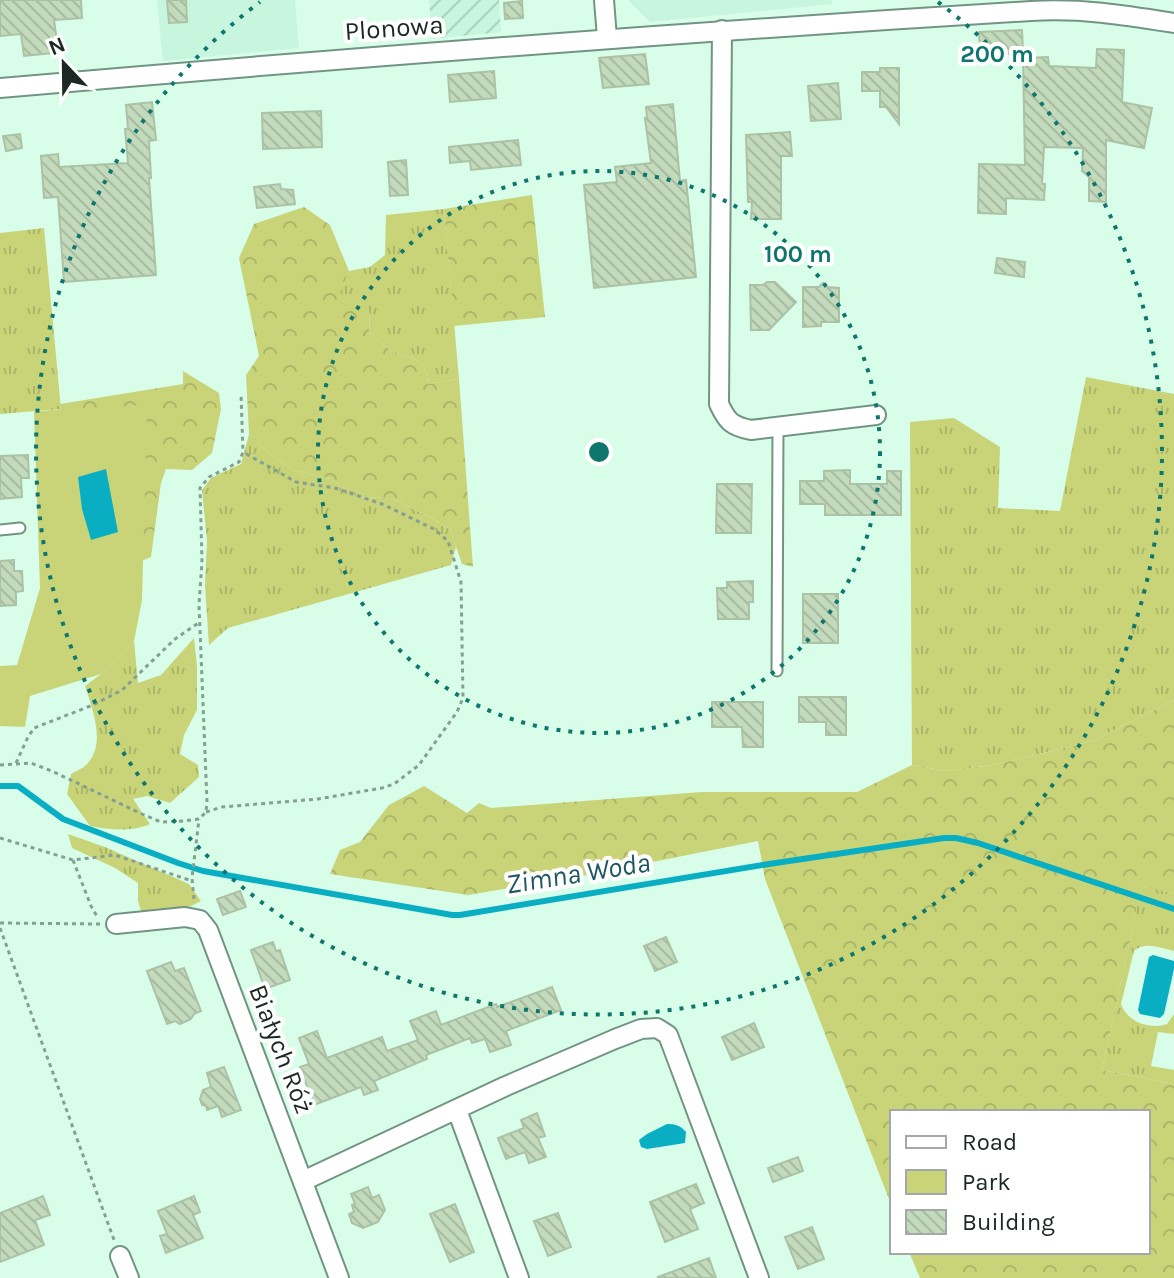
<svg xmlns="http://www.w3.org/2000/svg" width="1174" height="1278" viewBox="0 0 1174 1278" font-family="Karla,sans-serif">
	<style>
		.built { fill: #c7f5dd }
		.industrial { fill: url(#industrial-furrows) }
		.grass { fill: url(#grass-tufts) }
		.forest { fill: url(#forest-crowns) }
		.park { fill: #c9d479 }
		.water { fill: #0aaec3 }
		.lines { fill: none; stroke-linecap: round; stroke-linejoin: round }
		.stream { stroke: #0aaec3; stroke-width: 6 }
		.building { fill: url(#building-back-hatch); stroke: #abc2a5; stroke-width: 2 }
		.lane-casing { stroke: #729583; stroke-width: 13 }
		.street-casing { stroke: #729583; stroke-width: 22 }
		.path { stroke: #85a092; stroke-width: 3; stroke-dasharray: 4 4; stroke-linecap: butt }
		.lane { stroke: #fff; stroke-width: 9 }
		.street { stroke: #fff; stroke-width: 18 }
		.ring { fill: none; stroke: #0f766e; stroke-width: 4; stroke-dasharray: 4 8 }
		.labels { text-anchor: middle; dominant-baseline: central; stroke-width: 8; stroke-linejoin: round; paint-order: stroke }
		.street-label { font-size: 26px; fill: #1b2922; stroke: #fff }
		.water-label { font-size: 28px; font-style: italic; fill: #1f5760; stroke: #fff }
		.centre { fill: #0f766e; stroke: #fff; stroke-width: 4 }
		.ring-label { font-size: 24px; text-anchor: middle; font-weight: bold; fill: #0f766e; stroke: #fff; stroke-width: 8; stroke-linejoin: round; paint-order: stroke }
	</style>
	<defs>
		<pattern id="industrial-furrows" width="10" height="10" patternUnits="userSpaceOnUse" patternTransform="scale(2)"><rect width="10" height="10" fill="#c7f5dd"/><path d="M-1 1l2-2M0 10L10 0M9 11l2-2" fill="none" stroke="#aad2bd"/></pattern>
		<pattern id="grass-tufts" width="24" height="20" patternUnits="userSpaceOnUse" patternTransform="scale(2)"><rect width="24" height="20" fill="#c9d479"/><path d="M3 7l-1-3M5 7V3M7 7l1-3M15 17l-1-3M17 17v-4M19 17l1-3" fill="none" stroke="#acb668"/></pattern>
		<pattern id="forest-crowns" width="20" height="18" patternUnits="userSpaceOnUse" patternTransform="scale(2)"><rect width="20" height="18" fill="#c9d479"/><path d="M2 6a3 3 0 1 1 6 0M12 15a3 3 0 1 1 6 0" fill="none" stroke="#acb668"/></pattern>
		<pattern id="building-back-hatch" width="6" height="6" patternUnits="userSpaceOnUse" patternTransform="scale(2)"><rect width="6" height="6" fill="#c3dabc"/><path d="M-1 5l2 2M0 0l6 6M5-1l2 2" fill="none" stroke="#a7bba1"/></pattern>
	</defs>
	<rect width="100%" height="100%" fill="#d8feea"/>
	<g class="built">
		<polygon points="157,0 295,0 299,48 163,61"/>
		<polygon points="628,0 832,0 832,4 650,22"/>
	</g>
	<polygon class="industrial" points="429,0 499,0 501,32 432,39"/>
	<g class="grass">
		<path d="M444,209L459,379L428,384C425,352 411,362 389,349C382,344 375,337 369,332L370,314L330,313L349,271L370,267L385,255L386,215Z"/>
		<polygon points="44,228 61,409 0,414 0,233"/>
		<polygon points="1086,377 1174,394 1174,700 1093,741 993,765 947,771 912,765 910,422 954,418 1000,447 998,508 1060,511"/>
		<polygon points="249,434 266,451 293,470 331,479 357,497 391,498 428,516 450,529 456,547 451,565 228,628 209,645 205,586 207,541 202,490 211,478 241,464"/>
		<path d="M194,638L197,666V710L184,735L180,754L198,765L199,777L170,803L147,796L133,799L150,824C132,832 110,830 90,826L67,794L71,774C76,771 84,768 88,763C106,743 92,708 85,686L101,674L134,641L138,683L161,675Z"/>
		<path d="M68,834L105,847L189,884L201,901C181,912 164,914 142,915L138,901V883L115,868L72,848Z"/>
		<path d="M1142,884L1174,894V951C1160,948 1145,941 1134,951L1121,1004C1127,1022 1150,1030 1167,1024L1174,1014V1034L1158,1032L1151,1066L1174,1070V1084L1102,1070Z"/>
	</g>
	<g class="forest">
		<polygon points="532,195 545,317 454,326 444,209"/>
		<path d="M304,207L330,225L349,271L331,313L367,304L370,314L369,332C375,337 382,344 389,349C411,362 425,352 428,384L459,379L473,567L462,564L450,529L428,516L391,498L357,497L331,479L293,470L266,451L249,434L246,375L259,356L239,258L254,224Z"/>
		<polygon points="183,371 219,393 221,409 212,453 192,470 166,469 161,483 151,557 128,567 83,426 61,409 60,404 183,384"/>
		<polygon points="1174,700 1174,894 1142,885 1102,1070 1174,1084 1174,1278 920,1278 909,1252 1148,1252 1148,1112 892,1112 892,1207 765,879 758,841 582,876 468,895 330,874 340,850 360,842 389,805 424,786 467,813 479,803 491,808 702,792 857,792 912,765 947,771 993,765 1093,741"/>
	</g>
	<polygon class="park" points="147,405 142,600 134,641 101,674 30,696 25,727 0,726 0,666 17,665 40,588 34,412 61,409"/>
	<g class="water">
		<polygon points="106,469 118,532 91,540 82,509 78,477"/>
		<polygon points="1153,955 1174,961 1174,969 1164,1014 1160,1018 1140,1014 1138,1010 1149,957"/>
		<path d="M667,1124C675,1124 680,1125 686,1132L685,1143L647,1149L641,1147L639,1140L647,1134Z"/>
	</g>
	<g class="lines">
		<polyline class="stream" points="0,786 18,786 63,819 178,863 203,871 452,915 460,915 769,864 944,838 956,838 978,843 1174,909"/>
	</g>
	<g class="building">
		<polygon points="0,0 81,0 82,18 54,20 57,42 51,43 52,53 24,56 21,34 0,36"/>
		<polygon points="167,0 186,0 187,22 169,23"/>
		<polygon points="522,1 523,18 505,19 504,3"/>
		<polygon points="1022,30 1023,53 980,55 979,32"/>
		<polygon points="1097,49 1124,50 1122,102 1152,108 1144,148 1106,140 1106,202 1089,201 1089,177 1082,171 1083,148 1044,147 1042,184 1045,184 1044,200 1006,198 1006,214 978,213 979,164 1025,165 1023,58 1048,57 1049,66 1096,68"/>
		<polygon points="645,54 649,84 603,88 599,58"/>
		<polygon points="880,68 899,68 899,124 886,107 880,107 880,91 862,91 862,72 880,72"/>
		<polygon points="494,71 496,98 450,102 448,75"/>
		<polygon points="838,83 841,119 811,121 808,86"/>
		<polygon points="152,102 156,140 149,141 151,178 149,178 156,275 64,282 58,197 44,198 41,156 58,154 59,167 128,163 125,129 128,129 126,105"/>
		<polygon points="673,104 680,181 686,180 696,277 594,288 584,185 617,182 615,167 651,163 645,118 647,118 646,107"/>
		<polygon points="321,111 322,147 263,149 262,113"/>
		<polygon points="790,132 792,156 781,156 781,219 751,219 752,202 748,202 746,135"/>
		<polygon points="20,134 22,148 6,151 3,136"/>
		<polygon points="518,140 521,165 471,170 470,161 450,163 449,147"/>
		<polygon points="406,160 408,195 390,196 388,162"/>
		<polygon points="280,184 281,189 293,190 295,204 257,208 254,187"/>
		<polygon points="997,258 1025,262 1024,277 995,273"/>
		<polygon points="767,282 775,282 796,302 769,330 751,330 750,285 763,285"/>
		<polygon points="823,283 827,287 839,288 839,322 821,322 821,326 803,327 803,287 819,287"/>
		<polygon points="28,455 29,478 21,478 22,497 0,499 0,456"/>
		<polygon points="850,470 850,484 887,484 887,471 901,471 901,515 825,515 825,504 800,504 800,481 824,481 824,471"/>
		<polygon points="717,484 752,484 751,533 716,533"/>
		<polygon points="14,560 14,571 22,571 23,591 16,592 16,605 0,606 0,561"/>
		<polygon points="753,581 753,602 749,602 749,619 718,619 717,588 727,588 727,582"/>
		<rect x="803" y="594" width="35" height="49"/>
		<polygon points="799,697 846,697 846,735 826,735 826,722 799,722"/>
		<polygon points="712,702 763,702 763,747 743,747 742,727 712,727"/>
		<polygon points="240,891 246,907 223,915 217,899"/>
		<polygon points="666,937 677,962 655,971 644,946"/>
		<polygon points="273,942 276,951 280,950 290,980 265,989 251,950"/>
		<polygon points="171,962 175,971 184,968 201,1011 194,1014 191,1019 180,1024 175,1021 167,1024 147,971"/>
		<polygon points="552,987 561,1010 506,1031 511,1045 490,1052 485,1039 472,1043 470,1038 426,1055 427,1059 374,1081 378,1090 364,1095 361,1087 314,1105 300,1067 309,1064 299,1038 317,1031 327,1058 382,1037 387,1051 418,1040 410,1021 436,1011 441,1025 496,1004 497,1007"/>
		<polygon points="754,1023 764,1047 732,1060 722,1037"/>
		<polygon points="224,1067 241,1110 222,1117 218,1106 207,1110 206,1106 202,1105 200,1099 203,1090 211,1087 207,1073"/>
		<polygon points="537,1113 545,1136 538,1138 546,1157 529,1163 525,1152 506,1159 498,1138 524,1128 521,1120"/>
		<polygon points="798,1157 803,1171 773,1182 768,1168"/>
		<polygon points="696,1184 704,1203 690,1209 698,1229 665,1242 650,1202"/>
		<polygon points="368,1187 372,1198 379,1195 385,1210 378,1222 363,1228 352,1223 349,1214 354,1212 352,1205 355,1204 351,1194"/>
		<polygon points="43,1196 50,1215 35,1220 44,1245 0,1262 0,1213"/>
		<polygon points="194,1196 200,1212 193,1215 203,1238 166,1253 160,1236 167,1234 158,1211"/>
		<polygon points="455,1204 474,1252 450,1262 430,1214"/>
		<polygon points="558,1213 571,1247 548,1256 534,1221"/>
		<polygon points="812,1227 824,1259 798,1269 785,1237"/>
		<polygon points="709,1258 716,1278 659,1278 658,1277"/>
	</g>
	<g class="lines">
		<g class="lane-casing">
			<g id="lane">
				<polyline points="0,530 20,528"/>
				<polyline points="777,671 778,427"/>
			</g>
		</g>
		<g class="street-casing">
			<g id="street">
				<polyline points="604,0 607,38"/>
				<path d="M722,30L719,404C727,421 731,426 751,430L876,415"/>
				<path d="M0,88C344,58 687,32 1031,11C1082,8 1124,15 1174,23"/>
				<polyline points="116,924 185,917 200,920 208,930 339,1278"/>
				<polyline points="457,1110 519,1278"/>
				<polyline points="303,1181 506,1086 615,1039 641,1029 657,1028 668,1035 759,1278"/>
				<polyline points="120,1256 129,1278"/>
			</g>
		</g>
		<g class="path">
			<polyline points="16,763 28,737 34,728 93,705 122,690 175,639 200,622"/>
			<polyline points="0,765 31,763 54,772 144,815 161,822 184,821 199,819 206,812 207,802 199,605 202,561 200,488 209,477 239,462 243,452 241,394"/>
			<polyline points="206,812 222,807 318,799 382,788 394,784 419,765 457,712 463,698 461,582 448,541 434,529 382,504 335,488 296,482 243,452"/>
			<polyline points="0,838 73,860 115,855 192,881"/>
			<polyline points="73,860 91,906 98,918"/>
			<polyline points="194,899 192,878 199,819"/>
			<polyline points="0,923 100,924"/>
			<polyline points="0,928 114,1240"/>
		</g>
		<use href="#lane" class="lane"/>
		<use href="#street" class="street"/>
	</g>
	<g class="ring">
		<circle cx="599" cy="452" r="281"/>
		<path d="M938 2A563 563 0 1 1 260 2"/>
	</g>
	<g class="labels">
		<g class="street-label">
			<text transform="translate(394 28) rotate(-4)">Plonowa</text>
			<text transform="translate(281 1049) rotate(69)">Białych Róż</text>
		</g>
		<g class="water-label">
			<text transform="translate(578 873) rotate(-9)">Zimna Woda</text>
		</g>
	</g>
	<circle cx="599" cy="452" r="12" class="centre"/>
	<g class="ring-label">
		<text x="997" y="62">200 m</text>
		<text x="798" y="262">100 m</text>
	</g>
	<rect x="890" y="1110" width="260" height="144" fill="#ffffff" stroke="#a4a9a7" stroke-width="2"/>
	<rect x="906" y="1136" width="40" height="12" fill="#ffffff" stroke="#a4a9a7" stroke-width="2"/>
	<text x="962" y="1150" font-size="24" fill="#1b2922">Road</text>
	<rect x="906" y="1170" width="40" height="24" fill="#c9d479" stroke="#a4a9a7" stroke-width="2"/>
	<text x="962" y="1190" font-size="24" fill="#1b2922">Park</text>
	<rect x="906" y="1210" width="40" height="24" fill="url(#building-back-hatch)" stroke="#a4a9a7" stroke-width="2"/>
	<text x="962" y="1230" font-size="24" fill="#1b2922">Building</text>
	<g transform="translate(64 64) rotate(338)" stroke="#ffffff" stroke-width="6" paint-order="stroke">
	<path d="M0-6L14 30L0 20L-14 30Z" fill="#1b2922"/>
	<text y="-12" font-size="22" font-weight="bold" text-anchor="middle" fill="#1b2922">N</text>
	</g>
</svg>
